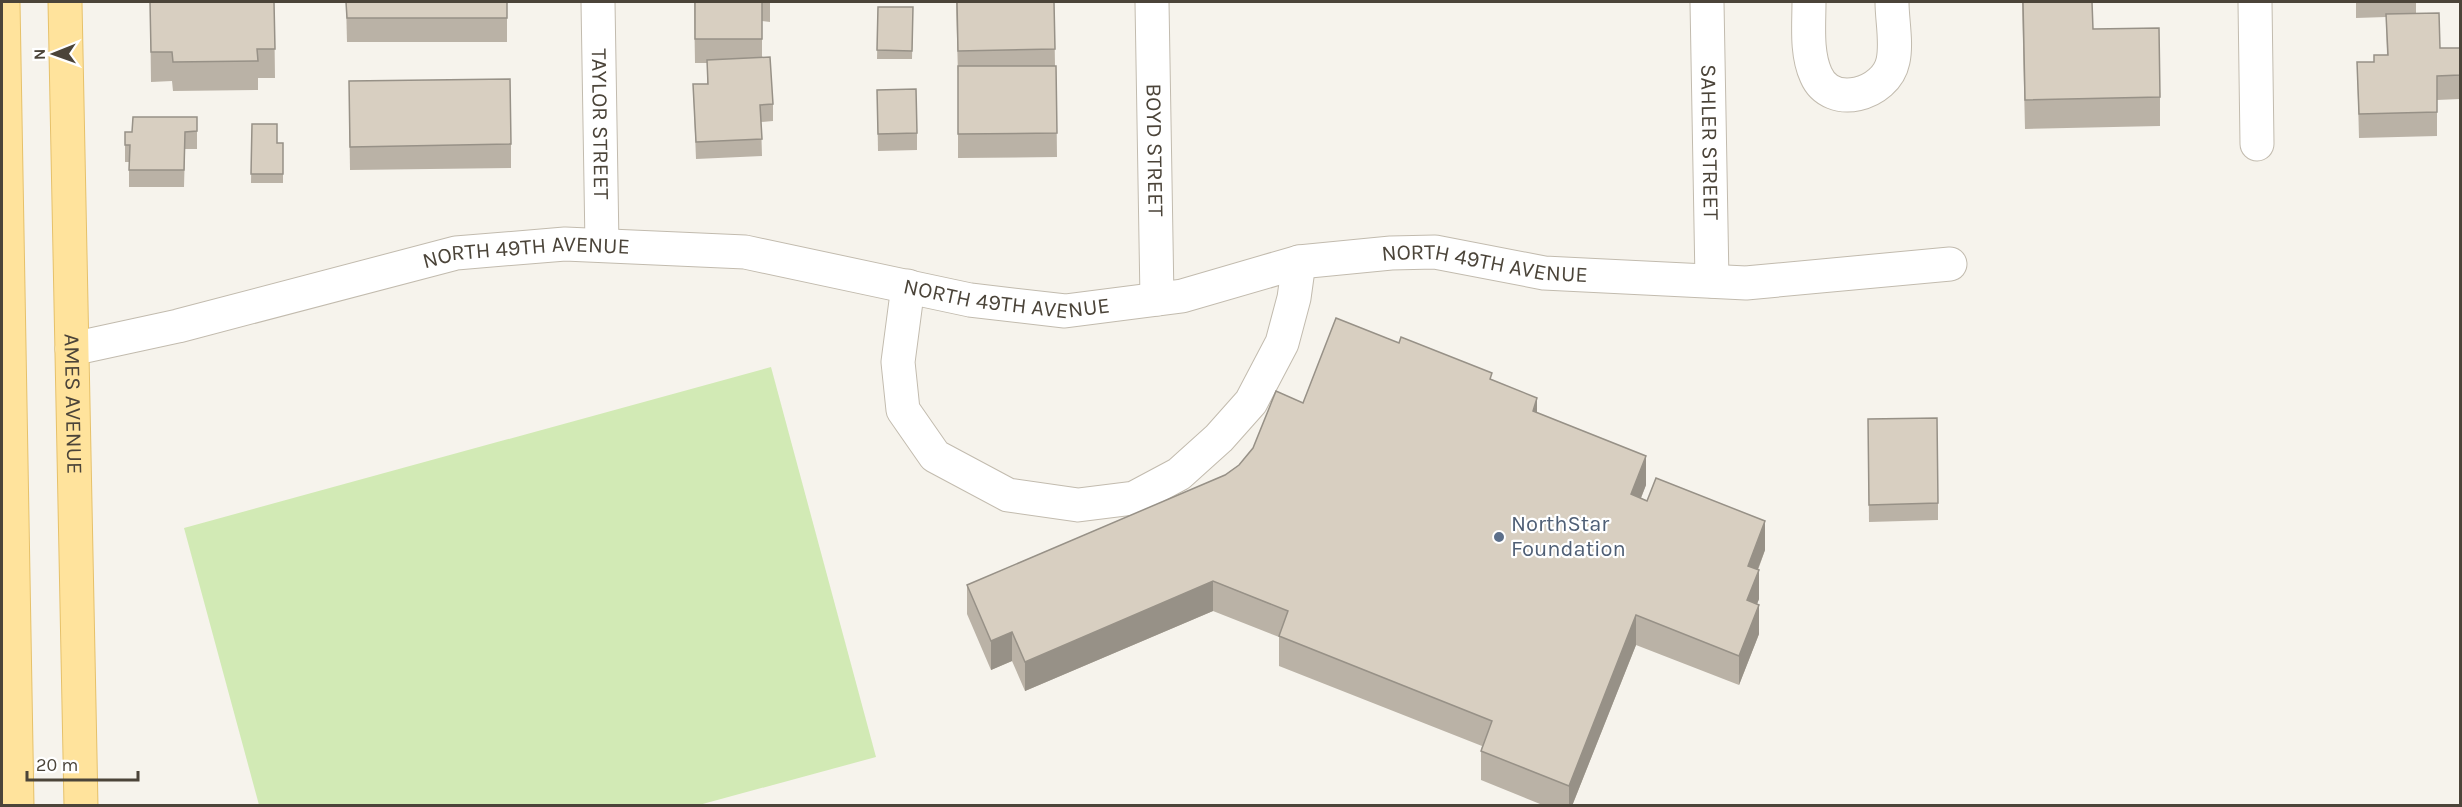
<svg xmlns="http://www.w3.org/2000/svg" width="2462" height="807" viewBox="0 0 2462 807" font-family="Karla,sans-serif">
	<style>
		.green { fill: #d2eab5 }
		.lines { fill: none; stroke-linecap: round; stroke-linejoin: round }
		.minor-casing { stroke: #c2bbae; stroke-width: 35 }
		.major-casing { stroke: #e6c16a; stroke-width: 35 }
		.minor { stroke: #fff; stroke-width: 33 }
		.major { stroke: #ffe39c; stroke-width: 33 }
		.wall { fill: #bab2a6 }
		.shaded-wall { fill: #979187 }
		.building { fill: #d8cfc1; stroke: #979187; stroke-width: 1.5 }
		.service-dot { fill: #5c6f8a; stroke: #fff; stroke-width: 2 }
		.labels { text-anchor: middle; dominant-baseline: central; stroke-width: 4.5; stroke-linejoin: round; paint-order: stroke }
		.street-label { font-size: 22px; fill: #4b4439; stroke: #fff }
		.service-label { font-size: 22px; fill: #4e5e75; stroke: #fff; text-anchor: start }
	</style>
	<rect width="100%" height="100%" fill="#f6f3ec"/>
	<polygon class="green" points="771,367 876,757 699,805 259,805 184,528"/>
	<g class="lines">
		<g class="minor-casing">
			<g id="minor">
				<path id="s1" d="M598,2L602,245"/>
				<path id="s2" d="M1152,2L1157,299"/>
				<path id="s3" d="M1707,2L1712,281"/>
				<path d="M1809,2C1809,25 1806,53 1816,75C1831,110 1886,95 1893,61C1897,43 1892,20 1892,2"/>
				<polyline points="2255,2 2257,144"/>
				<polyline points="908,286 898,362 903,410 935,456 1008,495 1078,505 1134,498 1179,474 1219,438 1251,402 1282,343 1294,298 1299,262"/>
				<path id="s4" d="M72,349L178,326L456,253L565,244L745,252L970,300L1065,311L1182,296L1299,262L1391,253L1435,252L1544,273L1746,283L1950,264"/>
			</g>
		</g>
		<g class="major-casing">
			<g id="major">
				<polyline points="3,2 17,806"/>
				<path id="s5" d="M65,2L81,806"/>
			</g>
		</g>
		<use href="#minor" class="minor"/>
		<use href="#major" class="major"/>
	</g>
	<g class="wall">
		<polygon points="150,2 274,2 275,78 258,78 258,90 173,91 172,81 151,82"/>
		<polygon points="346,2 507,2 507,42 347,42"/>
		<polygon points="694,2 770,2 770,22 762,21 762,58 773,104 773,121 761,122 762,156 696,159 693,84 707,84 707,63 695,63"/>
		<polygon points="956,2 1054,2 1055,66 1056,66 1057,157 958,158 958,75"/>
		<polygon points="2022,2 2092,2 2093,29 2160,97 2160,126 2025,129"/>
		<polygon points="2356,2 2416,2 2416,13 2440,48 2460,48 2460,99 2437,100 2437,136 2359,138 2357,62 2374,62 2387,55 2386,17 2356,18"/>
		<polygon points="878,7 913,7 912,59 877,59"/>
		<polygon points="877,90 917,133 917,150 878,151"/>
		<polygon points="349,105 511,144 511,168 350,170"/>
		<polygon points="197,117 197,149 185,149 184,187 129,187 129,162 125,162 125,132 132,132"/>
		<polygon points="252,124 277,143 283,143 283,183 251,183"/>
		<polygon points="1492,380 1537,413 1646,485 1641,498 1765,550 1758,570 1759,599 1757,604 1759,634 1739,685 1636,645 1572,806 1545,806 1481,780 1481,751 1482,746 1279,666 1279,637 1213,611 1025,691 1012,661 991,670 967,614 967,585 1225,475 1239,465 1303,403"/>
		<polygon points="1868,419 1938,503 1938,520 1869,522"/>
	</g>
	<g class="shaded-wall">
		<polygon points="1537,398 1537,427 1533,411"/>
		<polygon points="1646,456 1646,485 1631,523 1631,494"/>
		<polygon points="1765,521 1765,550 1748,595 1748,566"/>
		<polygon points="1759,570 1759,599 1747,629 1747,600"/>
		<polygon points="1213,581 1213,611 1025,691 1025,662"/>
		<polygon points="1759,605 1759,634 1739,685 1739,656"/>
		<polygon points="1636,615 1636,645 1572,806 1569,806 1569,786"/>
		<polygon points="1012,632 1012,661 991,670 991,641"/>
	</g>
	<g class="building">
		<polygon points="150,2 274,2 275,49 257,49 258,61 173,62 172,52 151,52"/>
		<polygon points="346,2 507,2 507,18 347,18"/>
		<rect x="695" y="2" width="67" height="37"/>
		<polygon points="957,2 1054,2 1055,49 958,51"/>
		<polygon points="2023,2 2092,2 2093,29 2159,28 2160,97 2025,100"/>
		<polygon points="878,7 913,7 912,51 877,50"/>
		<polygon points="2439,13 2440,48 2460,48 2460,75 2437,76 2437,112 2359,114 2357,62 2374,62 2374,55 2388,55 2386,14"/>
		<polygon points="770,57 773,104 760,105 762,139 696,142 693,84 708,84 707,60"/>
		<polygon points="958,66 1056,66 1057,133 958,134"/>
		<polygon points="510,79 511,144 350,147 349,81"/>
		<polygon points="916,89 917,133 878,134 877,90"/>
		<polygon points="133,117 197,117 197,131 185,132 184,170 129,170 130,145 125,145 125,132 132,132"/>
		<polygon points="252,124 277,124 277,143 283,143 283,174 251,174"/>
		<polygon points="1336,318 1399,343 1401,337 1492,373 1490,379 1537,398 1533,411 1646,456 1631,494 1647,501 1656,478 1765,521 1748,566 1759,570 1747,600 1759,605 1739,656 1636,615 1569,786 1481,751 1492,721 1279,636 1288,611 1213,581 1025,662 1012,632 991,641 967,585 1225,475 1239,465 1253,448 1276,391 1303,403"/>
		<polygon points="1937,418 1938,503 1869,505 1868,419"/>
	</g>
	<circle class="service-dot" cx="1499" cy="537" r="6"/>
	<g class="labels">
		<g class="street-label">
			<text stroke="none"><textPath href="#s1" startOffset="122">TAYLOR STREET</textPath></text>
			<text stroke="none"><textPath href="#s3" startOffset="140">SAHLER STREET</textPath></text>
			<text stroke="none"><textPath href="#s2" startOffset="148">BOYD STREET</textPath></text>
			<text stroke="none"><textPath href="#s4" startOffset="466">NORTH 49TH AVENUE</textPath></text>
			<text stroke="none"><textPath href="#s4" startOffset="1438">NORTH 49TH AVENUE</textPath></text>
			<text stroke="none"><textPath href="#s4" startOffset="952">NORTH 49TH AVENUE</textPath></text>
			<text stroke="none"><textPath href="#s5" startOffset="402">AMES AVENUE</textPath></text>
		</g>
		<g class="service-label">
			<text x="1511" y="524">NorthStar<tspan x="1511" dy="25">Foundation</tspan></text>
		</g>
	</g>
	<rect width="2462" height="807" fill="none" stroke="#4b4439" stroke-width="6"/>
	<g transform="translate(54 54) rotate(269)" stroke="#ffffff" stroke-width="4.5" paint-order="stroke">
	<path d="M0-4.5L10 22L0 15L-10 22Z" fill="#4b4439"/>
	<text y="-9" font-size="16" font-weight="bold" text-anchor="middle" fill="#4b4439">N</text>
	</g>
	<path d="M27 771v9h111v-9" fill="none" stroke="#4b4439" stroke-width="3"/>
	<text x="36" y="771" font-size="18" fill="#4b4439" stroke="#ffffff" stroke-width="4.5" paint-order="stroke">20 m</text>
</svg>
